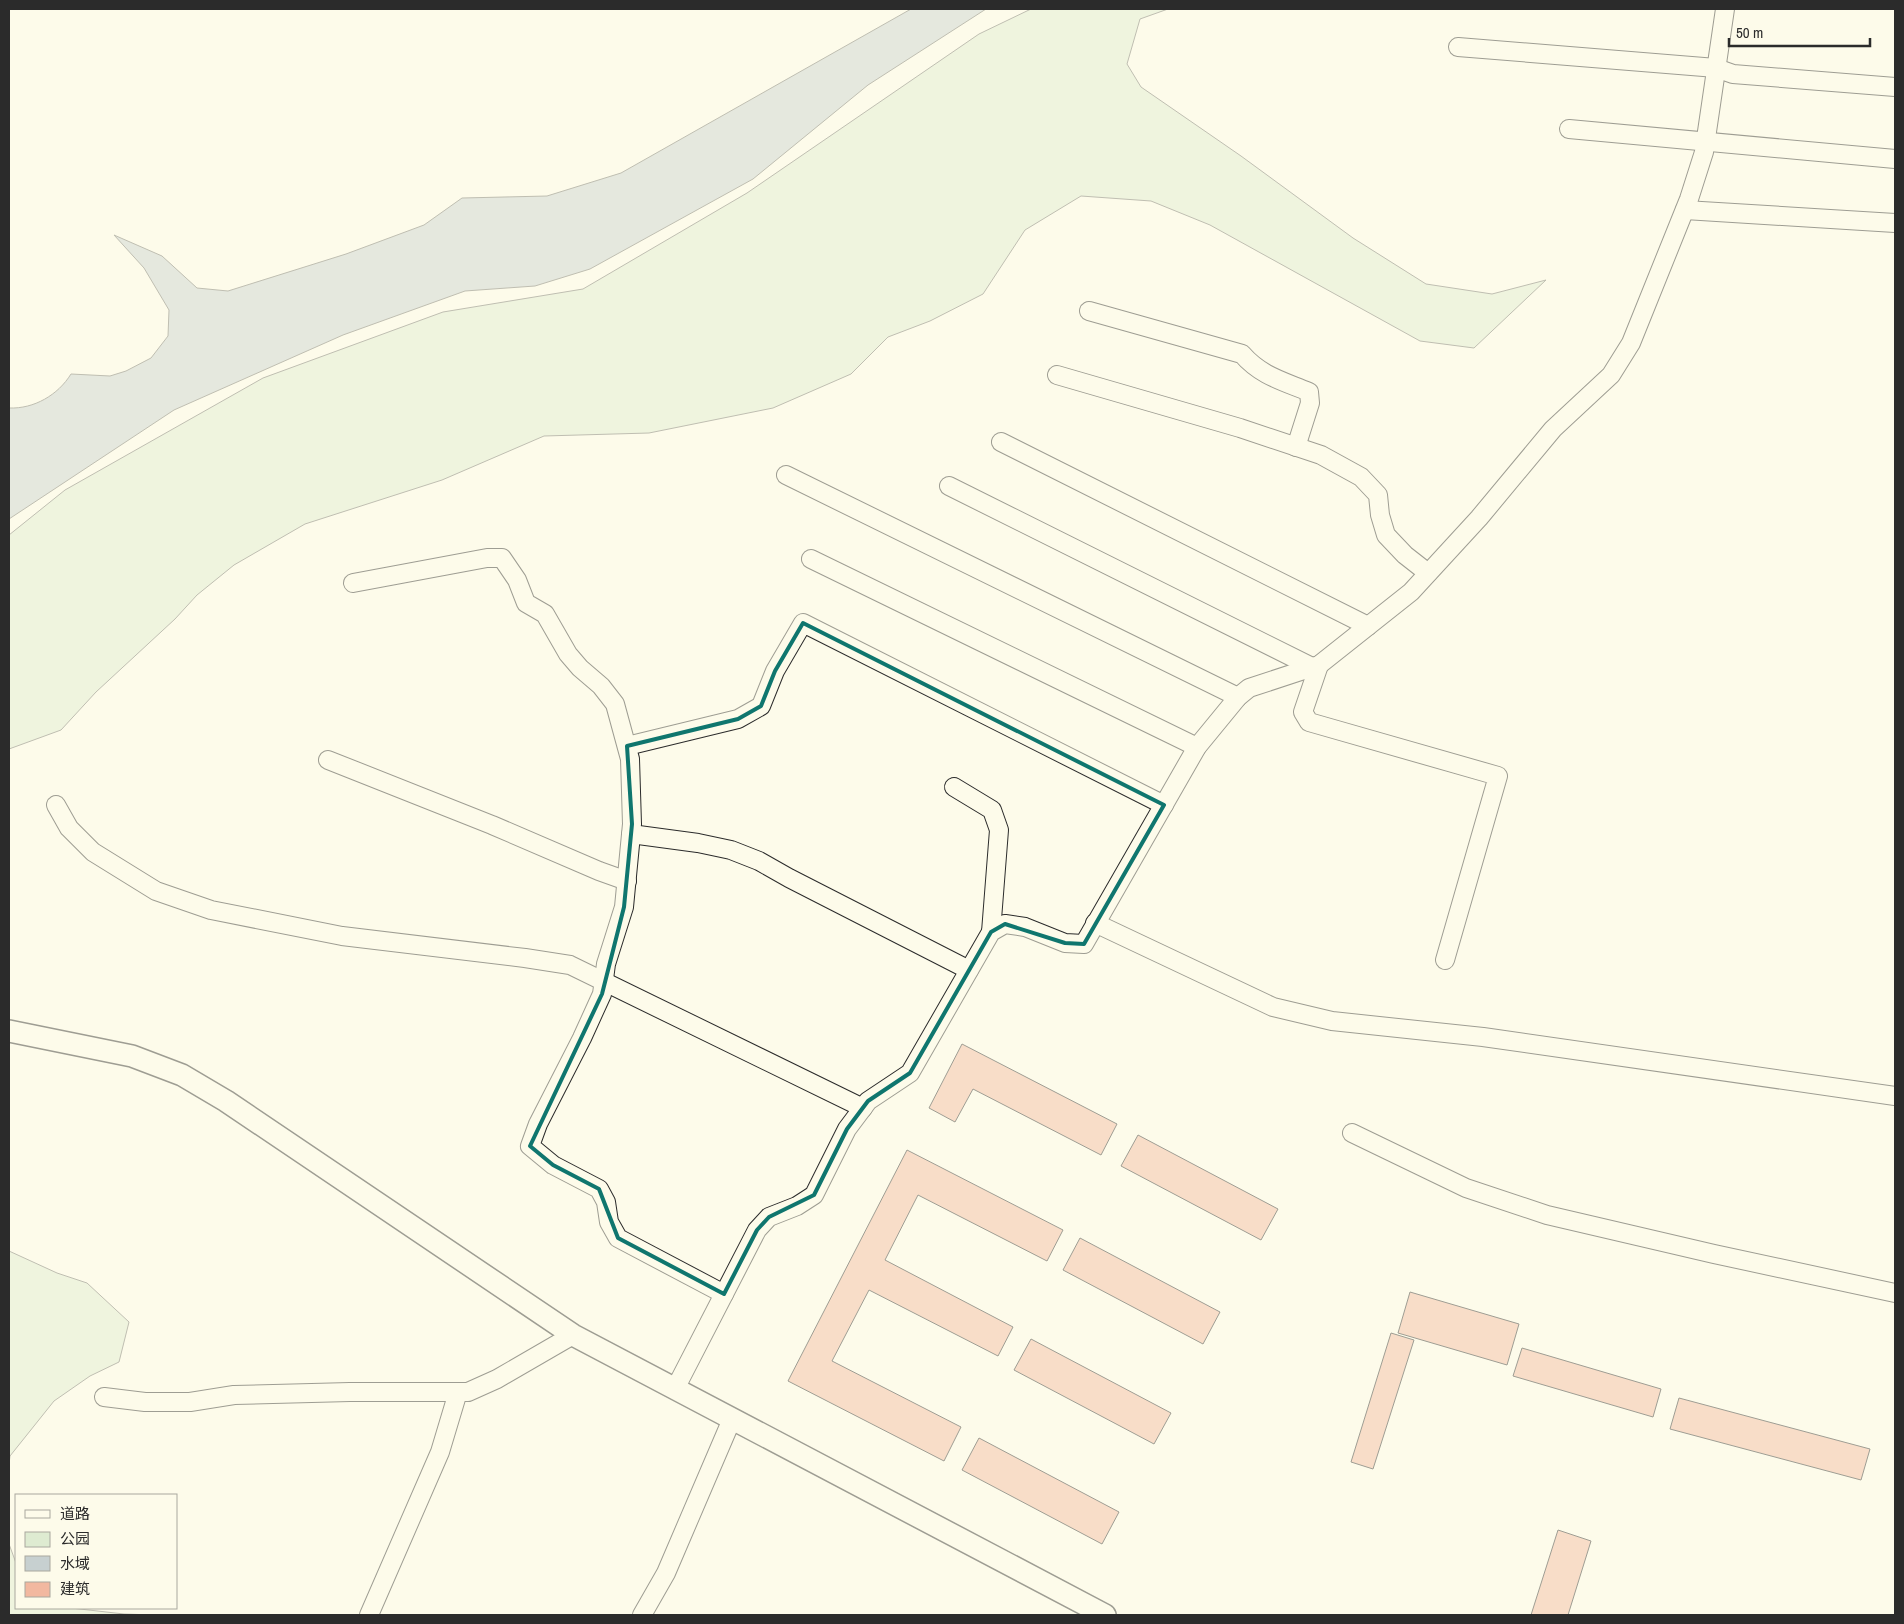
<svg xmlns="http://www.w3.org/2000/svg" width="1904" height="1624" viewBox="0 0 1904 1624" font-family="'Archivo Narrow','Noto Sans SC',sans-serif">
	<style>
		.green { fill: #deebd1; stroke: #74746e }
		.water { fill: #c7d0d0; stroke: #74746e }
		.building { fill: #f2b8a0; stroke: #2b2b2b }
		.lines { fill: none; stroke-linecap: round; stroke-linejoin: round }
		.minor-casing { stroke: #2b2b2b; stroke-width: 20 }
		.tertiary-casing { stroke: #2b2b2b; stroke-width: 24 }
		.minor { stroke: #fdfbea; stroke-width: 18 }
		.tertiary { stroke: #fdfbea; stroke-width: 21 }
		.marked { fill: none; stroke: #0f766e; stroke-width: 4; stroke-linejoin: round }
	</style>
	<rect width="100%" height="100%" fill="#fdfbea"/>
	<g class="green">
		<polygon points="1031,9 1168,9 1140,19 1127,64 1141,87 1241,156 1353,238 1426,284 1492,294 1546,280 1474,348 1420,341 1210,225 1151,201 1081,196 1025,230 983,294 930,321 888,337 851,374 773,408 649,433 544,436 442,480 305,524 234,565 197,595 175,619 96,692 61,730 9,749 9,535 65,490 263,378 443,312 583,289 747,193 979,34"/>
		<polygon points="9,1251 57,1273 87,1283 129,1322 119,1362 90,1376 54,1401 10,1456 9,1464"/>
		<polygon points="9,1544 16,1563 16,1608 71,1608 124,1614 154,1615 9,1615"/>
	</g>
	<path class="water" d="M911,9H986L868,85L753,179L590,269L535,286L465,291L343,335L174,410L9,519V408C34,409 58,395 71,374L110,376L126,371L151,358L168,336L169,310L144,268L114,235L162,256L197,288L228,291L346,254L424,225L462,198L547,196L621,173Z"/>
	<g class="building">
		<polygon points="962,1044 1117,1124 1101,1155 973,1089 955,1122 929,1108"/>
		<polygon points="1138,1135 1278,1209 1261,1240 1121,1166"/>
		<polygon points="907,1150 1063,1230 1047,1261 918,1195 885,1260 1013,1327 998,1356 869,1290 832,1361 961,1427 944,1461 788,1381"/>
		<polygon points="1080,1238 1220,1312 1203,1344 1063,1270"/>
		<polygon points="1410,1292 1519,1324 1507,1365 1398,1333"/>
		<polygon points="1391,1333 1414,1340 1373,1469 1351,1462"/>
		<polygon points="1031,1339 1171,1413 1154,1444 1014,1370"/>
		<polygon points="1522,1348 1661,1389 1653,1417 1513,1376"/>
		<polygon points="1679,1398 1870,1449 1861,1480 1670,1429"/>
		<polygon points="979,1438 1119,1512 1102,1544 962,1470"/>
		<polygon points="1558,1530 1591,1541 1568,1615 1531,1615"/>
	</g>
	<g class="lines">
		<g class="minor-casing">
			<g id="minor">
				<polyline points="1458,47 1716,68 1733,74 1895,87"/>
				<polyline points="1569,129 1895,159"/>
				<polyline points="1685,210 1895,223"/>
				<path d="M1089,311L1242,354C1261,376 1283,381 1309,392L1310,403L1296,447"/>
				<polyline points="1057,375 1240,428 1321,455 1361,477 1378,495 1380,515 1386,535 1405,555 1428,573"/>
				<polyline points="1001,442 1368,626"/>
				<polyline points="786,475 1238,697"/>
				<polyline points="949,486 1312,667"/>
				<polyline points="811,559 1197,747"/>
				<polyline points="353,583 487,558 502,558 517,580 526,603 545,614 568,654 580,668 601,686 615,704 630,759 632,824 624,907 606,964 602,994 582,1038 538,1124 530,1146 553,1165 599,1189 606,1202 609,1222 618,1238 724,1294"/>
				<polyline points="1319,665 1303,712 1309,722 1498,776 1445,960"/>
				<polyline points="627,746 738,719 761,706 775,671 803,623 1164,805"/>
				<polyline points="328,760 492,825 599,871 627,881"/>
				<polyline points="954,787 992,810 999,830 991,932"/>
				<polyline points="56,805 69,828 93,852 156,891 211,910 342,936 525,958 570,965 863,1108"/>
				<polyline points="631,834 698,843 731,850 759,861 789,878 969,970"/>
				<polyline points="1095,923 1273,1007 1332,1021 1483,1037 1895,1096"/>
				<polyline points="1352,1133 1466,1188 1547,1215 1714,1254 1895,1293"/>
				<polyline points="675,1389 757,1230 769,1217 797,1206 814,1195 847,1129 868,1101 910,1073 991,932 1005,924 1025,927 1065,943 1084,944 1197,747 1238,697 1249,688 1319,665 1411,592 1479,518 1553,429 1611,375 1631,343 1689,199 1704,152 1725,9"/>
				<polyline points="104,1397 145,1402 190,1402 234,1395 350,1392 468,1392 497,1379 573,1335"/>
				<polyline points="369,1615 440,1452 458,1392"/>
				<polyline points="642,1615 666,1573 732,1419"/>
			</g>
		</g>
		<g class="tertiary-casing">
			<polyline id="tertiary" points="9,1031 132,1056 182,1075 226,1101 573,1335 1105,1615"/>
		</g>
		<use href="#minor" class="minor"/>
		<use href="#tertiary" class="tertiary"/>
	</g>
	<path d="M0 0H1904V1624H0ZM803,623L1164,805L1084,944L1065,943L1005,924L991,932L910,1073L868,1101L847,1129L814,1195L769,1217L757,1230L724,1294L618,1238L599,1189L553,1165L530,1146L602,994L624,907L632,824L627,746L738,719L761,706L775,671Z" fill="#fdfbea" fill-opacity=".55" fill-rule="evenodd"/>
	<path class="marked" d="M803,623L1164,805L1084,944L1065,943L1005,924L991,932L910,1073L868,1101L847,1129L814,1195L769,1217L757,1230L724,1294L618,1238L599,1189L553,1165L530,1146L602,994L624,907L632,824L627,746L738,719L761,706L775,671Z"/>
	<rect width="1904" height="1624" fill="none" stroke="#2b2b2b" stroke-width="20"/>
	<rect x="15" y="1494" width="162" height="115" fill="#fdfbea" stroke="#a9a89e"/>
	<rect x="25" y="1510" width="25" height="8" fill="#fdfbea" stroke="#a9a89e"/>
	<text x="60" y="1519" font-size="15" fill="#2b2b2b">道路</text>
	<rect x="25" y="1532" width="25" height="15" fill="#deebd1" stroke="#a9a89e"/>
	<text x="60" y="1544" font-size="15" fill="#2b2b2b">公园</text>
	<rect x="25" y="1556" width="25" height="15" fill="#c7d0d0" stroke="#a9a89e"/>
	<text x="60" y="1569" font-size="15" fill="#2b2b2b">水域</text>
	<rect x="25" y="1582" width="25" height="15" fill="#f2b8a0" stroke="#a9a89e"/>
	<text x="60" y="1594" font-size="15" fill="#2b2b2b">建筑</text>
	<path d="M1729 38v8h141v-8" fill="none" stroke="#2b2b2b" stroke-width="2.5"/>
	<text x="1736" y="38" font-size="15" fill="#2b2b2b" stroke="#fdfbea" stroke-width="4" paint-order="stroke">50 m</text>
</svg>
